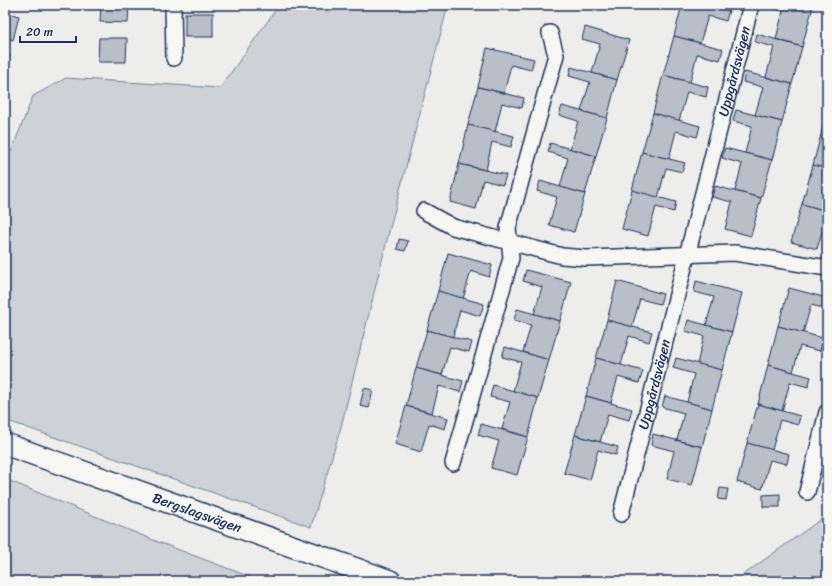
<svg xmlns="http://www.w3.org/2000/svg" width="832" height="586" viewBox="0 0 832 586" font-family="Sriracha,sans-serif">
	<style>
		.green { fill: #ced2d7; stroke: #74809a }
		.building { fill: #b9bfc8; stroke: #1b2f5e }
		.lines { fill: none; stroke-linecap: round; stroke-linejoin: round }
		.street-casing { stroke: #1b2f5e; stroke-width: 18 }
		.secondary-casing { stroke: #1b2f5e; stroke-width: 24 }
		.street { stroke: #f6f6f2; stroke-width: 15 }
		.secondary { stroke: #f6f6f2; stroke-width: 21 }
		.labels { text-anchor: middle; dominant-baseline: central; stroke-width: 4; stroke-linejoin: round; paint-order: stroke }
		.street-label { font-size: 14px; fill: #1b2f5e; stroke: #f6f6f2 }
	</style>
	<rect width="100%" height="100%" fill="#edeeec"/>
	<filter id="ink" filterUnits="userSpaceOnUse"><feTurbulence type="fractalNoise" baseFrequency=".025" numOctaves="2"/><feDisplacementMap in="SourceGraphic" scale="8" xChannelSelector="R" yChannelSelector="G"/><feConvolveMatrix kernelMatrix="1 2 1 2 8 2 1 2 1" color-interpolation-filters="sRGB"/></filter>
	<g filter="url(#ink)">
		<g class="green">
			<polygon points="277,5 448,5 389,232 341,427 311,527 5,420 5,152 11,152 33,96 66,78 220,88 277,8"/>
			<polygon points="5,479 153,540 261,581 5,581"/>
			<polygon points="827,515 827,581 741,581 743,575"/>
		</g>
		<g class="building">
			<polygon points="101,5 129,5 128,23 100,22"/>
			<polygon points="682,5 711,5 729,10 726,21 708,16 700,43 674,36"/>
			<polygon points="766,5 813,6 802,47 776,39 783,11 766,7"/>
			<polygon points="5,12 19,16 13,40 5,38"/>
			<rect x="185" y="13" width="28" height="24"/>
			<polygon points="585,27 629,40 617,80 592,73 600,44 582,39"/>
			<polygon points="757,34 802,47 792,84 766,77 774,47 755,42"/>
			<polygon points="674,36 723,49 720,60 697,54 690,82 663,75"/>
			<polygon points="99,38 127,38 126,62 98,62"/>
			<polygon points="487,48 534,59 531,70 511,65 504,93 478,87"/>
			<polygon points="5,53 10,55 5,74"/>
			<polygon points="571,67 617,80 607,118 581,111 590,82 569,76"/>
			<polygon points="745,72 792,84 782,122 755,115 763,87 743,82"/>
			<polygon points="663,75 708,87 706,97 687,92 679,121 653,113"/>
			<polygon points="478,87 524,98 522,108 502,103 495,132 468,125"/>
			<polygon points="562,106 607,118 596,156 570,149 578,121 559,115"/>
			<polygon points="736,110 782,122 772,160 745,153 752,126 733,121"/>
			<polygon points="653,113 700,126 697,137 676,131 669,159 642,152"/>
			<polygon points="468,125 514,136 511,147 492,142 486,170 459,164"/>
			<polygon points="823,127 827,128 827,169 813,165"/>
			<polygon points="550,143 596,156 585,194 560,187 568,158 548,152"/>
			<polygon points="725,148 772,160 761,198 735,191 742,164 722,158"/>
			<polygon points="642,152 685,163 682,172 666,168 658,198 632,190"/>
			<polygon points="459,164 506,175 503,185 483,180 476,209 450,202"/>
			<polygon points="813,165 827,169 827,211 802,204"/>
			<polygon points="540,181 585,194 574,232 549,225 557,197 537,191"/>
			<polygon points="715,186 761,198 751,236 725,229 732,202 712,197"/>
			<polygon points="632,190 676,202 674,212 656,207 648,236 622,229"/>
			<polygon points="802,204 827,211 827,221 825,221 817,249 791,242"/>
			<polygon points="399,239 408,241 405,251 397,249"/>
			<polygon points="448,253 492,265 489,277 471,271 463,299 438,291"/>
			<polygon points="526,270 571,282 560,321 534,314 542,287 523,281"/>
			<polygon points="617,281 663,294 660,304 640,299 632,327 607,320"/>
			<polygon points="696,281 742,293 732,332 706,325 714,297 694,292"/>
			<polygon points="789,288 827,298 827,309 811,305 803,333 778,326"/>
			<polygon points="438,291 484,304 480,316 460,310 453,337 427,330"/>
			<polygon points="517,309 560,321 549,360 523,352 531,325 514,320"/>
			<polygon points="607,320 652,332 649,342 629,336 621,365 596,358"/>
			<polygon points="688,320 732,332 722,370 697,364 704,336 685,331"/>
			<polygon points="778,326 823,338 820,351 800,346 793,372 768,365"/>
			<polygon points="427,330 472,342 469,352 450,347 442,375 416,368"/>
			<polygon points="505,347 549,360 538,398 513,391 521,362 502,357"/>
			<polygon points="596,358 643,371 639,383 618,377 611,403 586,396"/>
			<polygon points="676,358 722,370 712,409 687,402 694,374 673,368"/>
			<polygon points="768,365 811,377 808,387 790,382 782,411 758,404"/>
			<polygon points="416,368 463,381 460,392 439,386 432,413 406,406"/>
			<polygon points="493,385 538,398 528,437 502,429 510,402 490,397"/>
			<polygon points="364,388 373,390 369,408 360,406"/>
			<polygon points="586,396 632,409 629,420 608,414 600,442 575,435"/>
			<polygon points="665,396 712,409 702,447 677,440 684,413 662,407"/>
			<polygon points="758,404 800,416 798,425 780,420 772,450 747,443"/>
			<polygon points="406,406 448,418 445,429 429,424 421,452 395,444"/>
			<polygon points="481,424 528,437 517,475 491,468 499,441 478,435"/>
			<polygon points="653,434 702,447 692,485 667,479 674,451 651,445"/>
			<polygon points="575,435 618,447 616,455 598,450 590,480 564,473"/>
			<polygon points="747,443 789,454 787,464 770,460 762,489 737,482"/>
			<polygon points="720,488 728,489 726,500 718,499"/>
			<polygon points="780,494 780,507 763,507 763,495"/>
		</g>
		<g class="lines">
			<g class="street-casing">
				<g id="street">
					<polyline points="173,5 174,58"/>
					<polyline points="424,211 453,227 562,256 586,258 735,253 827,268"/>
					<polyline points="453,463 511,258 508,228 556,55 550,33"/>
					<polyline points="807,492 827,412"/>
					<path id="s1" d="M621,514L751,5"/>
				</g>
			</g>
			<g class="secondary-casing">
				<g id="secondary">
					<path id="s2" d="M5,444L390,581"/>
				</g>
			</g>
			<use href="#street" class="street"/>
			<use href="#secondary" class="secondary"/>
		</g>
	</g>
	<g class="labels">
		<g class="street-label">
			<text stroke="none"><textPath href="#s1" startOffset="457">Uppgårdsvägen</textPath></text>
			<text stroke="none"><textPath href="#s1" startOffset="134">Uppgårdsvägen</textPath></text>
			<text stroke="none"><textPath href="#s2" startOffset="204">Bergslagsvägen</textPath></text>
		</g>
	</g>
	<rect width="832" height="586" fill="none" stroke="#f6f6f2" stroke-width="20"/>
	<rect x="10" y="10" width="812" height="566" fill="none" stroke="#1b2f5e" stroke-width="1.5" filter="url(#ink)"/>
	<path d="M20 36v6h56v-6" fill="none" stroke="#1b2f5e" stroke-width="2"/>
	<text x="26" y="36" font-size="12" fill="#1b2f5e" stroke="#f6f6f2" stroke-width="3" paint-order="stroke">20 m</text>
</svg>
